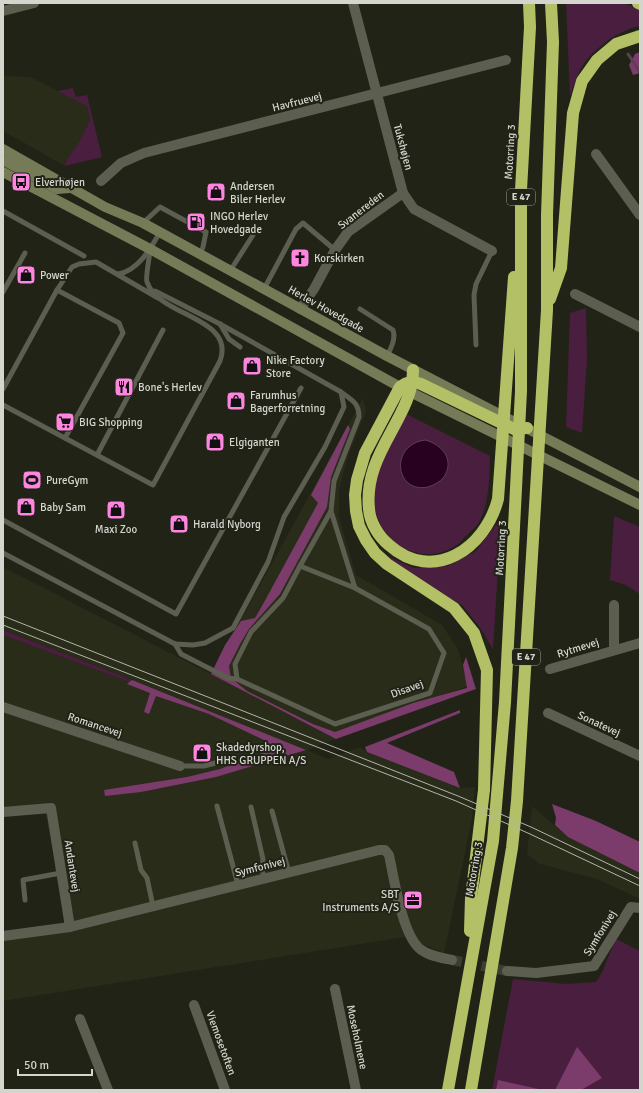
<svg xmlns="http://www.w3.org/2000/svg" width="643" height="1093" viewBox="0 0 643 1093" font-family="Signika,sans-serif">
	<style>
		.built { fill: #292c19 }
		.green { fill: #4a1e3f }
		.forest { fill: #7b3b6b }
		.water { fill: #280020; stroke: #5c4054 }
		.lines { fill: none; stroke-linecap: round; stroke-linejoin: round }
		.stream { stroke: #5c4054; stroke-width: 3 }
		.street-tunnel { stroke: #3c3e32; stroke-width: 10; stroke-dasharray: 10 5; stroke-linecap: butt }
		.lane { stroke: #5c5e50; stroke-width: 5 }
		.street { stroke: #5c5e50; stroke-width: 10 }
		.secondary { stroke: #767b57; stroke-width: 10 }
		.highway { stroke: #b4c066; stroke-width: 12 }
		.tram { stroke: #b3b5ac; stroke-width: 1 }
		.labels { text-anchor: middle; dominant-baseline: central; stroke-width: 4; stroke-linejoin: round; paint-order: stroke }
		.shield { fill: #212317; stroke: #9ea097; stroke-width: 1 }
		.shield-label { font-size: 10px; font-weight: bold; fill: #d4d6ce }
		.street-label { font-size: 11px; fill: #d4d6ce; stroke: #212317 }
		.poi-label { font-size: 11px; fill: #d4d6ce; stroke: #212317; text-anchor: start }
	</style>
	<rect width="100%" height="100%" fill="#212317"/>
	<g class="built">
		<polygon points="3,76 30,77 87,106 90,120 79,142 66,161 65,166 3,131"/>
		<polygon points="363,398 366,411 348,456 339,490 339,517 356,575 442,625 458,649 468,686 333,733 232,685 336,739 307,750 328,759 360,747 367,752 460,788 475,787 472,819 444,953 405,937 3,1001 3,935 68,925 44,807 3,810 3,635 129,682 178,698 3,630 3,567 211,674"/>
		<polygon points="532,806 568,837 640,873 640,899 597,879 540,864 527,854"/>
	</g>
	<g class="green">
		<path d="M566,3H623L640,9V26C619,29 588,52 579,72C575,80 573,88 570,96Z"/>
		<polygon points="73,88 76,97 87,95 102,157 65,166 66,161 79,142 90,120 87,106 57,91"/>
		<polygon points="586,308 587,359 582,433 566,427 570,313"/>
		<path d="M404,413L490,456C489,478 490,502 479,522C477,526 472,530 469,533C465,536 462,541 458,544C420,571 373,540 374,496C374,467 393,439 404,413Z"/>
		<polygon points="614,516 640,527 640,594 626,585 610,580"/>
		<polygon points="501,518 493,649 479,626 462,605 406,573 387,556 414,568 448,566 476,551"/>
		<polygon points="3,630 132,680 129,682 3,635"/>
		<polygon points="616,939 640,951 640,1090 492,1090 513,979 566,984 596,982 604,969 604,967"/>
	</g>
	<g class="forest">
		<polygon points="640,52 640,73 633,75 629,65 635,54"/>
		<polygon points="348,425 350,429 331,477 327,507 280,594 249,629 240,644 229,666 231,678 247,691 313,724 335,732 413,703 467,688 463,665 466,657 476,689 336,739 211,674 225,645 241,621 255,618 262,606 318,503 311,495"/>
		<polygon points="132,680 306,750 216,777 141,792 105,796 104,790 187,777 220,769 265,752 268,742 209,714 156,696 149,714 144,712 150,693 127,684"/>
		<polygon points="460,710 460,713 387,743 454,772 460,788 367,752 365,747"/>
		<polygon points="552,804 596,821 640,842 640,873 568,837 555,825 556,818"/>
		<polygon points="577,1047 602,1078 581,1090 555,1090"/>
		<polygon points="498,1080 543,1090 496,1090"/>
	</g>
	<path class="water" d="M425,440C442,444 455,460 444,477C440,482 434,485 428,487C395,494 389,445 425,440Z"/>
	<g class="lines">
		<polyline class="stream" points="628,54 640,72"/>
		<polyline class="street-tunnel" points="452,960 507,971"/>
		<g class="lane">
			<polyline points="3,211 84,256"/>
			<polyline points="143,223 160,207 206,232 203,247 200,254"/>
			<polyline points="230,271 253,235"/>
			<path d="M118,274C138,271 151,248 160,232"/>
			<polyline points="264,289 296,229 303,223 335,250"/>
			<polyline points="57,290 119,323 123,333 65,438"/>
			<path d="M155,291L220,324L341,392C352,400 359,403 359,417L334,481L331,511L355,588"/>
			<polyline points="3,292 25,253"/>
			<path d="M360,309L393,330C396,339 391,348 387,356"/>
			<polyline points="220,324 229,339 240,347"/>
			<polyline points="476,345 474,295 476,284 492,251"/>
			<polyline points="3,389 57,290 72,267 79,264 96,262 158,298"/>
			<path d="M3,405L153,485L220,361C236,317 159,317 147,282C145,278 150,256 150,249"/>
			<polyline points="97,455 163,330"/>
			<polyline points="3,520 176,614 301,388"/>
			<polyline points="3,553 175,644 193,645 205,643 233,628 268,562 284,517 325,447 344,407 341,392"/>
			<polygon points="300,566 355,588 429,629 444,653 430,693 335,724 237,679 235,664 251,632 283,598"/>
			<polyline points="300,566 331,511"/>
			<polyline points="175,644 181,654 228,678 237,679"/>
			<polyline points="180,766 204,766 223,761"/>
			<polyline points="217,806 238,885"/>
			<polyline points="251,807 263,859 262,869 264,879"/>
			<polyline points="272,811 289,873"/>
			<polyline points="135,843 141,870 147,878 153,906"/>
			<polyline points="25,900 23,880 61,873"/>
		</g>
		<g class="street">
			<polyline points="353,3 403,193 414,209 492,251"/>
			<polyline points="3,11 34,3"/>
			<polyline points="596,154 640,215"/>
			<polyline points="101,181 121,163 144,153 506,60"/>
			<polyline points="575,294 640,327"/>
			<polyline points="300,309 314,289 335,250 348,232 403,193"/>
			<polyline points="614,650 614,605"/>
			<polyline points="550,669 640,643"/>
			<polyline points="3,707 180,766"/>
			<polyline points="548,713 640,756"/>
			<polyline points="3,812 51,808 70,927"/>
			<path d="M3,936L70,927L379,850H385L389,855C394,878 402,934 420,949C429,956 442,958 452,960"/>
			<polyline points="507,971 536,973 594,966 631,907 640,908"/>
			<polyline points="335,989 356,1090"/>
			<polyline points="194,1005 225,1090"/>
			<polyline points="80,1019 108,1090"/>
		</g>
		<g class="secondary">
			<polyline points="3,149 105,207 143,223 387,356 640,487"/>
			<polyline points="3,160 57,189 70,188"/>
			<polyline points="3,172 150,249 400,387 640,505"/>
		</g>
		<g class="highway">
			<polyline points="638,3 640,4"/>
			<polyline points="550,299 561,268 573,113 582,81 597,60 616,44 640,36"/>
			<path d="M413,370C413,418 363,452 369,509C370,522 378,536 389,545C433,584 485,549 498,499L514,277"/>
			<path d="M470,931L471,898L484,790L487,670L474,633L454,608L387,564L375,553L366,540L359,526L356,511L355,495L357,480L365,453L400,387C408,381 412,381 421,384L514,429L527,428"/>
			<polyline points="448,1090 493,841 505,702 521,391 521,190 530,27 529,3"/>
			<polyline points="471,1090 512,848 517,801 547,310 547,215 553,42 551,3"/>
		</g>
		<g class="tram">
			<polyline points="3,616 458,796 531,827 640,879"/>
			<polyline points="3,625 456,801 530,834 640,886"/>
		</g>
	</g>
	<defs>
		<g id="bus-square" transform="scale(1)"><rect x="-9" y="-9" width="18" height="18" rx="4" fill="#fe85e0" stroke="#212317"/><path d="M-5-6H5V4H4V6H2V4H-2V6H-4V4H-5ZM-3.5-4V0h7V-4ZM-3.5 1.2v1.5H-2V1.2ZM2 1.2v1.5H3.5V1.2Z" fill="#111"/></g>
		<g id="shop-square" transform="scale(1)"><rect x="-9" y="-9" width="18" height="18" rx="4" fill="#fe85e0" stroke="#212317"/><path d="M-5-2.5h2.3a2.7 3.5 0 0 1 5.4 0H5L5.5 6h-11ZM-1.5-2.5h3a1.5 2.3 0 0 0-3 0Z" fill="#111"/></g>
		<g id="fuel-square" transform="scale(1)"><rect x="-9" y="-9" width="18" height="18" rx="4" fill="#fe85e0" stroke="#212317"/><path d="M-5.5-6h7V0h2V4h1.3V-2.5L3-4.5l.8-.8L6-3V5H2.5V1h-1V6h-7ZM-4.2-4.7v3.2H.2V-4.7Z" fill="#111"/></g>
		<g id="church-square" transform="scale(1)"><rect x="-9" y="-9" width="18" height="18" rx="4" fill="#fe85e0" stroke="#212317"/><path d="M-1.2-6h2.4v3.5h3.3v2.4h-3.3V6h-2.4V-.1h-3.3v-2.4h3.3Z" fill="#111"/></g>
		<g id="restaurant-square" transform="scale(1)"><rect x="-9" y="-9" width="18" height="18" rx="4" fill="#fe85e0" stroke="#212317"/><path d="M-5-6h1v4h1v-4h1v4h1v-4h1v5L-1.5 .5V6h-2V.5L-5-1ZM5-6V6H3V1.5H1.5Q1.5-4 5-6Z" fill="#111"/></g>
		<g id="supermarket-square" transform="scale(1)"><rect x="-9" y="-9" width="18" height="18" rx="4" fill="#fe85e0" stroke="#212317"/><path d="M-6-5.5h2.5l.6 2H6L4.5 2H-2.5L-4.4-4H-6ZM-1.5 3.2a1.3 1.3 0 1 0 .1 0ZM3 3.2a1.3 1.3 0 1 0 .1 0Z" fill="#111"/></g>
		<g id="stadium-square" transform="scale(1)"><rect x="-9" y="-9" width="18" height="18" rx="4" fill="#fe85e0" stroke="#212317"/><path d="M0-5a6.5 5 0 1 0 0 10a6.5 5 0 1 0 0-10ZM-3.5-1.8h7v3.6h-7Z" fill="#111"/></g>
		<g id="office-square" transform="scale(1)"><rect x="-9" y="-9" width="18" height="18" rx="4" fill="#fe85e0" stroke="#212317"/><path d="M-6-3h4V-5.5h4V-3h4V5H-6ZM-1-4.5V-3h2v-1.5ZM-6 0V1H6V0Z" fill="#111"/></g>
	</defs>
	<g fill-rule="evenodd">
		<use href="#bus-square" x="21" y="182"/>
		<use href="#shop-square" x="216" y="192"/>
		<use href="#fuel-square" x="196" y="222"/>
		<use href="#church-square" x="300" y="258"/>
		<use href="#shop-square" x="26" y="275"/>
		<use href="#shop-square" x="252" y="366"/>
		<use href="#restaurant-square" x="124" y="387"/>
		<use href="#shop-square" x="236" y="401"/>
		<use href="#supermarket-square" x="65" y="422"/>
		<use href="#shop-square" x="215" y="442"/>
		<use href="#stadium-square" x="32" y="480"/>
		<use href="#shop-square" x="26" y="507"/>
		<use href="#shop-square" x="116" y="510"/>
		<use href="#shop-square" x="179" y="524"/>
		<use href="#shop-square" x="202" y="753"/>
		<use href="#office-square" x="413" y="900"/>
	</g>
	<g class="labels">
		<g class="shield">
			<rect x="507" y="189" width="28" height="16" rx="3"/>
			<rect x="512" y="649" width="28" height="16" rx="3"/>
		</g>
		<g class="shield-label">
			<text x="521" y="197">E 47</text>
			<text x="526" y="657">E 47</text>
		</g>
		<g class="street-label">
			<text transform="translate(297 102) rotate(-14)">Havfruevej</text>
			<text transform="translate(403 147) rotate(75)">Tukshøjen</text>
			<text transform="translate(510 152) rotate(-87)">Motorring 3</text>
			<text transform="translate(361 210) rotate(-38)">Svanereden</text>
			<text transform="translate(326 309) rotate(29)">Herlev Hovedgade</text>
			<text transform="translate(501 548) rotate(-87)">Motorring 3</text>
			<text transform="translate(578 648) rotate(-17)">Rytmevej</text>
			<text transform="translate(407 689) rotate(-20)">Disavej</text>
			<text transform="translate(599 724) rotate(25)">Sonatevej</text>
			<text transform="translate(95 725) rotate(18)">Romancevej</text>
			<text transform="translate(72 866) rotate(81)">Andantevej</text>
			<text transform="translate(260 867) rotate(-14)">Symfonivej</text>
			<text transform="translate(474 869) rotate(-80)">Motorring 3</text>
			<text transform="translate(600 933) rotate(-58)">Symfonivej</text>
			<text transform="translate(357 1037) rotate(78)">Moseholmene</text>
			<text transform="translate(221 1043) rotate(70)">Viemosetoften</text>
		</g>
		<g class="poi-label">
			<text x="35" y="182">Elverhøjen</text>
			<text x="230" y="186">Andersen<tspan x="230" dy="13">Biler Herlev</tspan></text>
			<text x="210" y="216">INGO Herlev<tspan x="210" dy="13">Hovedgade</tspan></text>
			<text x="314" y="258">Korskirken</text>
			<text x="40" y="275">Power</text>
			<text x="266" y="360">Nike Factory<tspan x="266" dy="13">Store</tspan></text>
			<text x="138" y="387">Bone's Herlev</text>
			<text x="250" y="395">Farumhus<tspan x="250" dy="13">Bagerforretning</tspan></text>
			<text x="79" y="422">BIG Shopping</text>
			<text x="229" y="442">Elgiganten</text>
			<text x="46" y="480">PureGym</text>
			<text x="40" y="507">Baby Sam</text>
			<text x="193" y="524">Harald Nyborg</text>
			<text x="116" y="529" text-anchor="middle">Maxi Zoo</text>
			<text x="216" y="747">Skadedyrshop,<tspan x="216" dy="13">HHS GRUPPEN A/S</tspan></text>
			<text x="399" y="894" text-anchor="end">SBT<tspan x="399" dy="13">Instruments A/S</tspan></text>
		</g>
	</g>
	<rect width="643" height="1093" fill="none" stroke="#d4d6ce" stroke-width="8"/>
	<path d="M18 1069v6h74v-6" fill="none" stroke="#d4d6ce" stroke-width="2"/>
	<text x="24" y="1069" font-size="12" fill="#d4d6ce" stroke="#212317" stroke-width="3" paint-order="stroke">50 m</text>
</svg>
